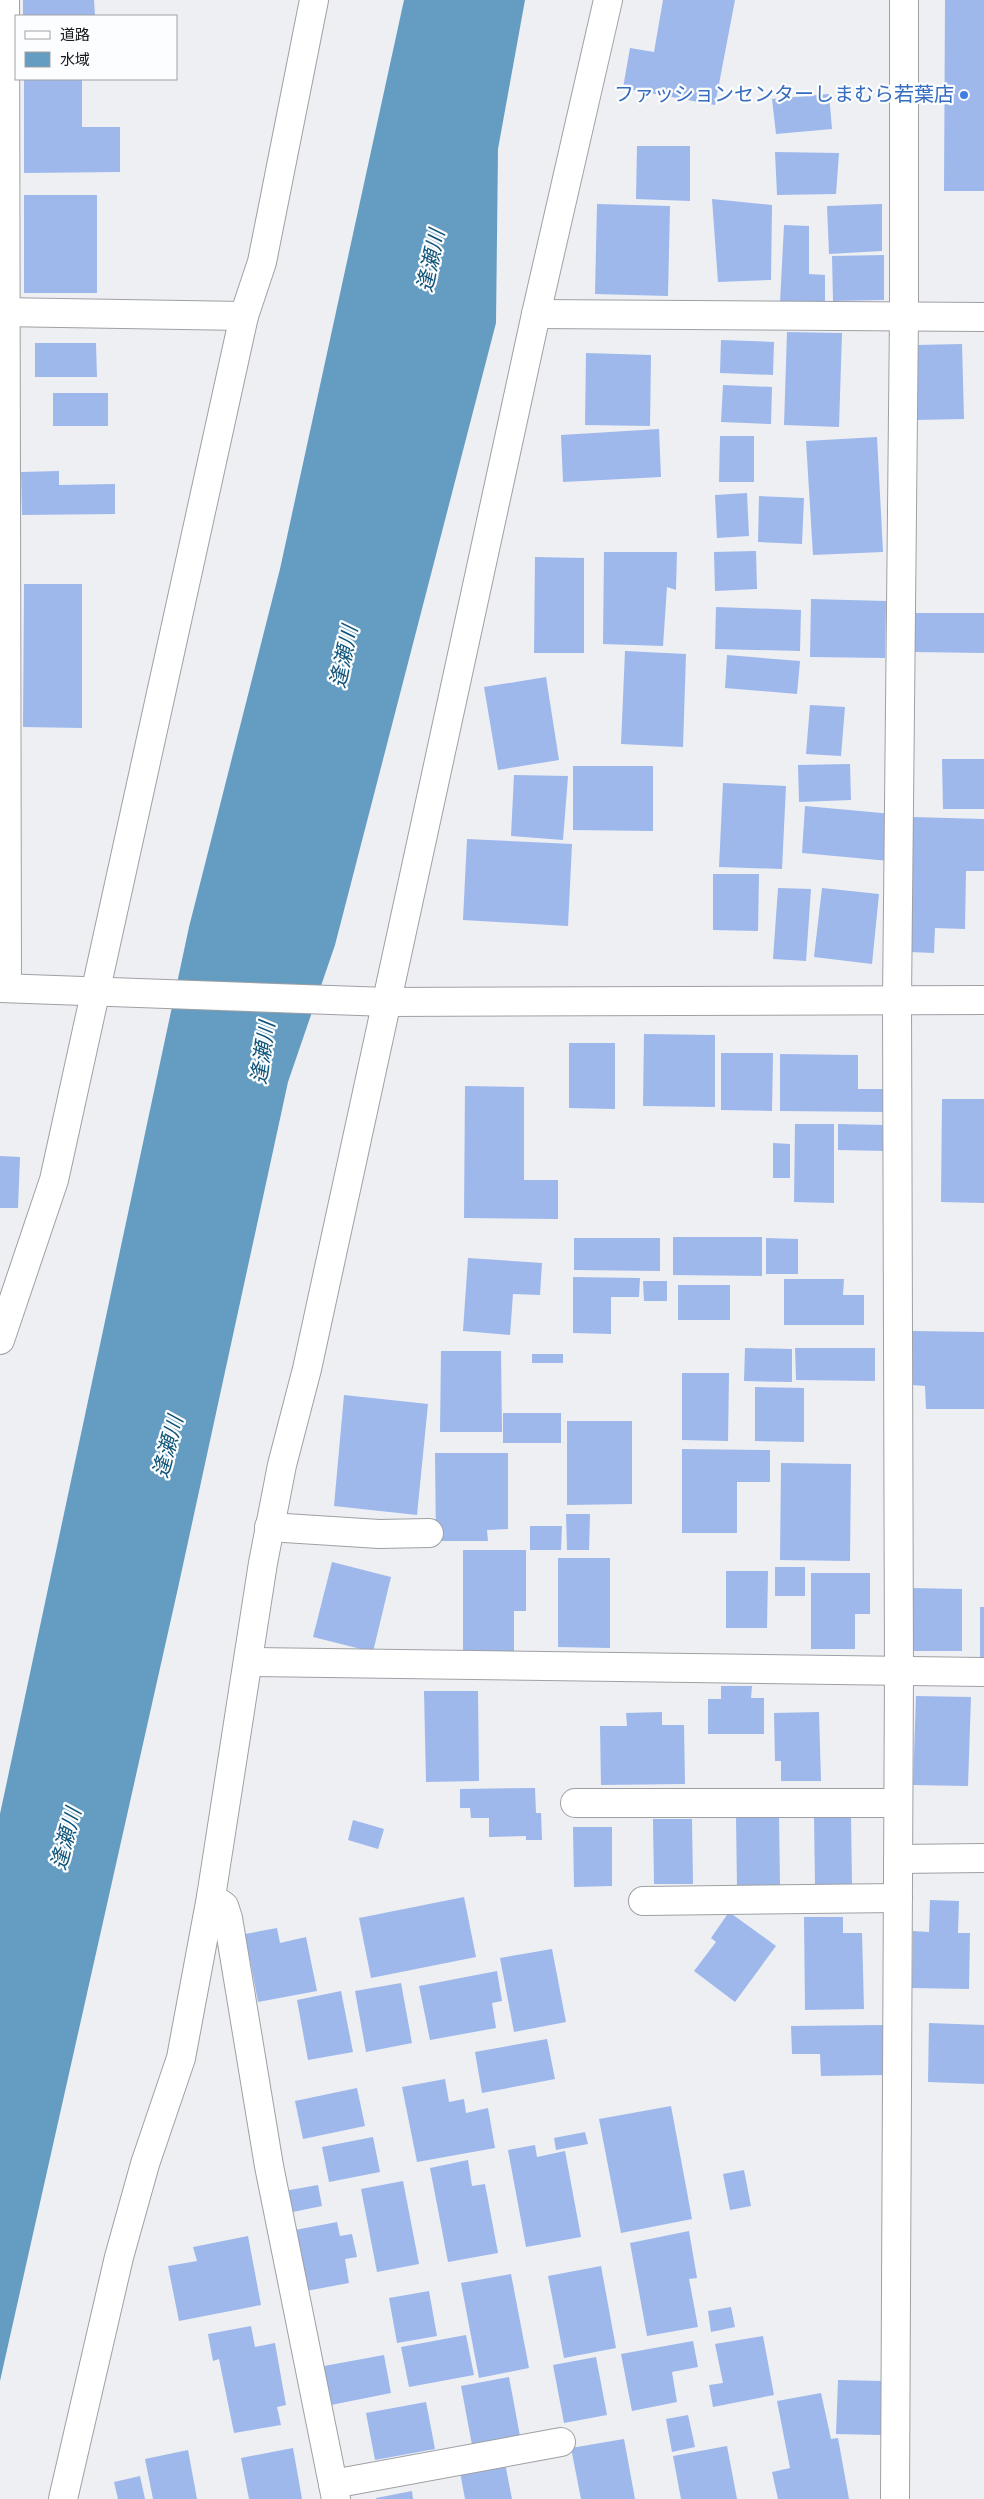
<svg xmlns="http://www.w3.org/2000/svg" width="984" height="2499" viewBox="0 0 984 2499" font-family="Spectral,'Noto Sans JP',serif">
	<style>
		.water { fill: #659cc1 }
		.building { fill: #9eb8ec }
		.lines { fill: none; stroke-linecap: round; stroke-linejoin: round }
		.minor-casing { stroke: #9ea0a4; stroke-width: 30 }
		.tertiary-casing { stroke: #9ea0a4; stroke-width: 30 }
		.minor { stroke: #fff; stroke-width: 28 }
		.tertiary { stroke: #fff; stroke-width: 28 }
		.shop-dot { fill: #3f7fe0; stroke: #fcfdfe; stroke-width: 2 }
		.labels { text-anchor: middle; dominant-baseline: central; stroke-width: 4.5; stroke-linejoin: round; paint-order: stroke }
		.shop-label { font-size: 20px; fill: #366cbe; stroke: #fcfdfe; text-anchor: end }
		.water-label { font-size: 21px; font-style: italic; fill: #105479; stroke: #fcfdfe }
	</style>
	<rect width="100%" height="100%" fill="#edeff3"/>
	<polygon class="water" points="404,0 525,0 498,149 496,323 335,945 288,1082 178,1588 0,2381 0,1814 189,927 280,569"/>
	<g class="building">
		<polygon points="23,0 94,0 95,16 23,16"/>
		<polygon points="663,0 735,0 715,105 623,88 630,48 654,52"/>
		<polygon points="945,0 984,0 984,191 944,191"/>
		<polygon points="24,79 82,79 82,127 120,127 120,172 24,173"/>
		<polygon points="829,94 832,129 776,134 772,99"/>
		<polygon points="637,146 690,146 690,201 636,199"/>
		<polygon points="775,152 839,153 836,194 777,195"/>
		<rect x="24" y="195" width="73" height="98"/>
		<polygon points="712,199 772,205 771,280 718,282"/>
		<polygon points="597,204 670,206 668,296 595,294"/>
		<polygon points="882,204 882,251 829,254 827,206"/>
		<polygon points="784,225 809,226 809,274 825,275 825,304 780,303"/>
		<polygon points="884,255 884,300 833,301 832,256"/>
		<polygon points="787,332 842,333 839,427 784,425"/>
		<polygon points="721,340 774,342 773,375 720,373"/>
		<polygon points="35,343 96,343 97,377 35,377"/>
		<polygon points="962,344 964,419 917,420 916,345"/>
		<polygon points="586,353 651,355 650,426 585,425"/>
		<polygon points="723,385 772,387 771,424 721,422"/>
		<rect x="53" y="393" width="55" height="33"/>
		<polygon points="659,429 661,477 563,482 561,435"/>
		<polygon points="720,436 754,436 754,482 719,482"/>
		<polygon points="877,437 883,552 813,555 806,441"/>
		<polygon points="59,471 59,485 115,484 115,514 22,515 21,472"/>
		<polygon points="747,493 749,536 717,538 715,495"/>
		<polygon points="759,496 804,498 802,544 758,542"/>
		<polygon points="756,551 757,589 715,591 714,552"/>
		<polygon points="604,552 677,552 676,590 667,587 663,646 603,644"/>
		<polygon points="535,557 584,558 584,653 534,653"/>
		<polygon points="24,584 82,584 82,728 23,727"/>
		<polygon points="811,599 886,601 885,658 810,657"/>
		<polygon points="716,607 801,610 800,651 715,649"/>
		<polygon points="914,613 984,613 984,653 914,652"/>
		<polygon points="625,651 686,654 683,747 621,744"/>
		<polygon points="727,655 800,661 797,694 725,688"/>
		<polygon points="546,677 559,760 498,770 484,687"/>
		<polygon points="810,705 845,707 841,756 806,754"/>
		<polygon points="942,759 984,759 984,809 943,809"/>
		<polygon points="850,764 851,800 799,802 798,765"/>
		<polygon points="573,766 653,766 653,831 573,830"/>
		<polygon points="514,775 568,776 563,840 511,836"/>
		<polygon points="723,783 786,786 782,869 719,867"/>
		<polygon points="805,806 893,814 889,861 802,853"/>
		<polygon points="913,817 984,819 984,871 966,871 965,929 935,928 934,953 910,952"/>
		<polygon points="467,839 572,844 568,926 463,920"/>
		<polygon points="713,874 759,874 758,931 713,930"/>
		<polygon points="778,888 811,889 806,961 773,959"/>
		<polygon points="822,888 879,894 872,964 814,957"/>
		<polygon points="644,1034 715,1035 715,1107 643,1106"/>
		<polygon points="569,1043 615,1043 615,1109 569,1108"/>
		<polygon points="721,1053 773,1053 772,1111 721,1110"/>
		<polygon points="780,1054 858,1055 858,1089 885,1089 885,1112 780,1111"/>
		<polygon points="465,1086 524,1087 524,1180 558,1180 558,1219 464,1218"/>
		<polygon points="942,1099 984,1099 984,1203 941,1202"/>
		<polygon points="795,1124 834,1124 834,1203 794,1202"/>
		<polygon points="838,1124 886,1125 886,1151 838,1150"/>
		<polygon points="773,1143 790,1144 790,1178 773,1178"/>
		<polygon points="0,1156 20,1157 18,1208 0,1208"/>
		<polygon points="673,1237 762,1237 762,1276 673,1275"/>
		<polygon points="574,1238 660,1238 660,1271 574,1270"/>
		<polygon points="766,1238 798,1239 798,1274 766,1274"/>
		<polygon points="468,1258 542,1263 540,1295 513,1294 510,1335 463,1331"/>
		<polygon points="573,1277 640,1278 639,1297 611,1297 611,1334 573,1333"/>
		<polygon points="784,1279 844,1279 843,1295 864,1295 864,1325 784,1325"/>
		<polygon points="643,1281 667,1281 667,1301 644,1301"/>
		<rect x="678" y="1285" width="52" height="35"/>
		<polygon points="912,1331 984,1332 984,1409 926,1409 925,1386 912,1385"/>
		<polygon points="745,1348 792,1349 792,1382 744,1381"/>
		<polygon points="795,1348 875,1348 875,1381 796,1380"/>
		<polygon points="441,1351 501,1351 502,1432 440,1432"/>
		<rect x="532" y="1354" width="31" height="9"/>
		<polygon points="682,1373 729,1373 728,1441 682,1440"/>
		<polygon points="755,1387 804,1388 804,1442 755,1441"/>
		<polygon points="344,1395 428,1404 417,1515 334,1506"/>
		<rect x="503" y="1413" width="58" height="30"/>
		<polygon points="567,1421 632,1421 632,1504 567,1505"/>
		<polygon points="682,1449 770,1450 770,1482 737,1482 737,1533 682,1533"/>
		<polygon points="435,1453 508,1453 508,1529 487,1530 488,1541 436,1541"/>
		<polygon points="781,1463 851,1464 850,1561 780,1560"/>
		<polygon points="566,1514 590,1514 589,1550 567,1550"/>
		<polygon points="530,1526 562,1526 561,1550 530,1550"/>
		<polygon points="463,1550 526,1550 526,1611 514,1611 514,1652 463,1652"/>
		<polygon points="558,1558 610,1558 610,1648 558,1647"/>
		<polygon points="332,1562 391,1577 373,1652 313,1637"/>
		<rect x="775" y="1567" width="30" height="29"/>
		<polygon points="726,1571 768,1571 767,1628 726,1628"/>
		<polygon points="811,1573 870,1573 870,1614 855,1614 855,1649 811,1649"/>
		<polygon points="910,1588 962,1589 962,1651 909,1651"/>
		<rect x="980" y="1607" width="4" height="54"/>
		<polygon points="721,1686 752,1686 751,1698 764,1698 764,1734 708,1734 708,1699 721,1699"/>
		<polygon points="424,1691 478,1691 479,1781 426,1782"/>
		<polygon points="916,1696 971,1697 968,1786 913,1785"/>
		<polygon points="662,1712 662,1725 684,1725 685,1784 601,1785 600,1726 627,1726 626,1713"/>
		<polygon points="819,1712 821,1781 781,1781 781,1761 775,1761 774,1713"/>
		<polygon points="535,1788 536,1813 541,1813 542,1840 526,1840 526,1836 489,1837 489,1818 471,1818 470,1808 460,1808 460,1789"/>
		<polygon points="736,1816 779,1816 780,1886 737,1887"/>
		<polygon points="814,1816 851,1816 852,1885 815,1885"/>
		<polygon points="653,1819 692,1819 693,1884 654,1884"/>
		<polygon points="353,1820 384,1829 378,1849 348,1840"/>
		<polygon points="573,1827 612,1827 612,1886 574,1887"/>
		<polygon points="464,1897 476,1957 371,1978 359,1918"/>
		<polygon points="930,1900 959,1901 958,1933 970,1933 969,1989 912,1988 913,1931 929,1932"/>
		<polygon points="729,1912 776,1946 735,2002 694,1971 716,1942 711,1938"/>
		<polygon points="804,1917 843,1917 843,1933 862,1933 864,2009 805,2010"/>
		<polygon points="277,1928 280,1943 306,1937 317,1991 258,2002 245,1934"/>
		<polygon points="552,1949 566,2022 514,2032 500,1958"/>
		<polygon points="497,1971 502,2001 492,2003 496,2028 430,2040 419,1986"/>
		<polygon points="401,1983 412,2043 366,2052 355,1991"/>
		<polygon points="341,1991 353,2052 308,2060 297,2000"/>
		<polygon points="929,2023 984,2025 984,2084 928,2082"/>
		<polygon points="885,2025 886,2075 821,2076 820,2054 792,2054 791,2026"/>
		<polygon points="547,2039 555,2079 482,2093 475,2052"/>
		<polygon points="445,2079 449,2102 464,2099 466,2113 488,2108 495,2148 417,2162 402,2087"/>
		<polygon points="357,2088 365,2126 303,2139 295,2101"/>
		<polygon points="671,2106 692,2219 621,2233 599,2119"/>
		<polygon points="585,2132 588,2144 556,2150 554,2138"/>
		<polygon points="373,2137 380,2172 329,2182 322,2147"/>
		<polygon points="535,2145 537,2157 565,2151 581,2237 526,2247 508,2150"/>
		<polygon points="468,2160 472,2186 485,2184 498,2253 448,2262 430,2168"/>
		<polygon points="744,2170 751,2206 730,2210 723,2174"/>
		<polygon points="403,2181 419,2264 377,2272 361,2189"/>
		<polygon points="318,2185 322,2206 288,2213 284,2191"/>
		<polygon points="337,2222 340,2236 352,2234 357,2257 345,2259 349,2283 306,2291 295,2230"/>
		<polygon points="689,2231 697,2278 689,2279 698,2327 647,2336 630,2243"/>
		<polygon points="248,2236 261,2305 179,2321 168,2266 197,2261 193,2247"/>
		<polygon points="601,2266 616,2348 564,2358 548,2276"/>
		<polygon points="511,2274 529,2368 479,2378 461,2283"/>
		<polygon points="429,2291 437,2336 397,2343 389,2298"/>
		<polygon points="731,2307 735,2327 711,2332 708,2311"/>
		<polygon points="251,2326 255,2347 275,2343 286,2405 277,2407 281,2425 234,2433 219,2359 213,2361 208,2334"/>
		<polygon points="466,2335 474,2375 409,2387 401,2347"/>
		<polygon points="763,2336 774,2395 713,2407 709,2385 723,2383 715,2344"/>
		<polygon points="693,2341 698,2367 672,2372 677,2402 632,2411 621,2354"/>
		<polygon points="384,2355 391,2393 331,2405 324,2366"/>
		<polygon points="596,2357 607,2415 564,2423 553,2365"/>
		<polygon points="509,2377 520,2436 472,2445 461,2386"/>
		<polygon points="838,2380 883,2381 881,2435 836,2434"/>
		<polygon points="821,2393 831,2439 838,2438 849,2499 778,2499 772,2472 790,2468 777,2401"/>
		<polygon points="426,2402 435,2449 375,2460 366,2413"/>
		<polygon points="688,2415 695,2447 672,2452 666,2419"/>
		<polygon points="624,2439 635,2499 581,2499 571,2448"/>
		<polygon points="727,2446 737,2499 681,2499 673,2456"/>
		<polygon points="293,2448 302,2499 249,2499 241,2458"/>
		<polygon points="188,2450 197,2499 153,2499 145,2459"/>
		<polygon points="505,2463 512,2499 465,2499 460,2472"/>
		<polygon points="140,2476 145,2499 118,2499 114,2482"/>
		<polygon points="412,2491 413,2499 376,2499 376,2498"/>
	</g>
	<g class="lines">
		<g class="minor-casing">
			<g id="minor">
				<polyline points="5,0 7,988"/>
				<polyline points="0,312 244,316"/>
				<polyline points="536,314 984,317"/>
				<polyline points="0,1340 54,1180 244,316 262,262 314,0"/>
				<polyline points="269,1527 379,1534 429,1533"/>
				<polyline points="248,1662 984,1672"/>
				<polyline points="575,1803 898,1803"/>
				<polyline points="898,1859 984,1858"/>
				<polyline points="211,1897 224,1906 228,1918 269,2166 336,2499"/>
				<polyline points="643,1901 898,1898"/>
				<polyline points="333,2484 561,2442"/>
				<polyline points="63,2499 119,2257 145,2164 181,2058 211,1897 263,1563 282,1465 307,1369 536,314 608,0"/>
				<polyline points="895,2499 899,1672 897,1001 904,315 904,0"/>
			</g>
		</g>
		<g class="tertiary-casing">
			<polyline id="tertiary" points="0,988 387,1002 984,1000"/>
		</g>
		<use href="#minor" class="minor"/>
		<use href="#tertiary" class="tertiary"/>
	</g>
	<circle class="shop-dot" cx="964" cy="95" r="5"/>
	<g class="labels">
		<g class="shop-label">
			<text x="954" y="95">ファッションセンターしまむら若葉店</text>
		</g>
		<g class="water-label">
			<text transform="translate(432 261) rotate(-78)">逢瀬川</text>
			<text transform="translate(345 657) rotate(-78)">逢瀬川</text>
			<text transform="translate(264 1053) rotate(-82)">逢瀬川</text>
			<text transform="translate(169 1447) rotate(-75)">逢瀬川</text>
			<text transform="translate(67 1839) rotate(-75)">逢瀬川</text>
		</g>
	</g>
	<rect x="15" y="15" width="162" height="65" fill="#fcfdfe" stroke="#a1a2a3"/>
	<rect x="25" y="31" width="25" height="8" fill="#ffffff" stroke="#a1a2a3"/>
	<text x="60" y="40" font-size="15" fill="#191a1b">道路</text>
	<rect x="25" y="52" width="25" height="15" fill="#659cc1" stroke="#a1a2a3"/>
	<text x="60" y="65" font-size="15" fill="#191a1b">水域</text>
</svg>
